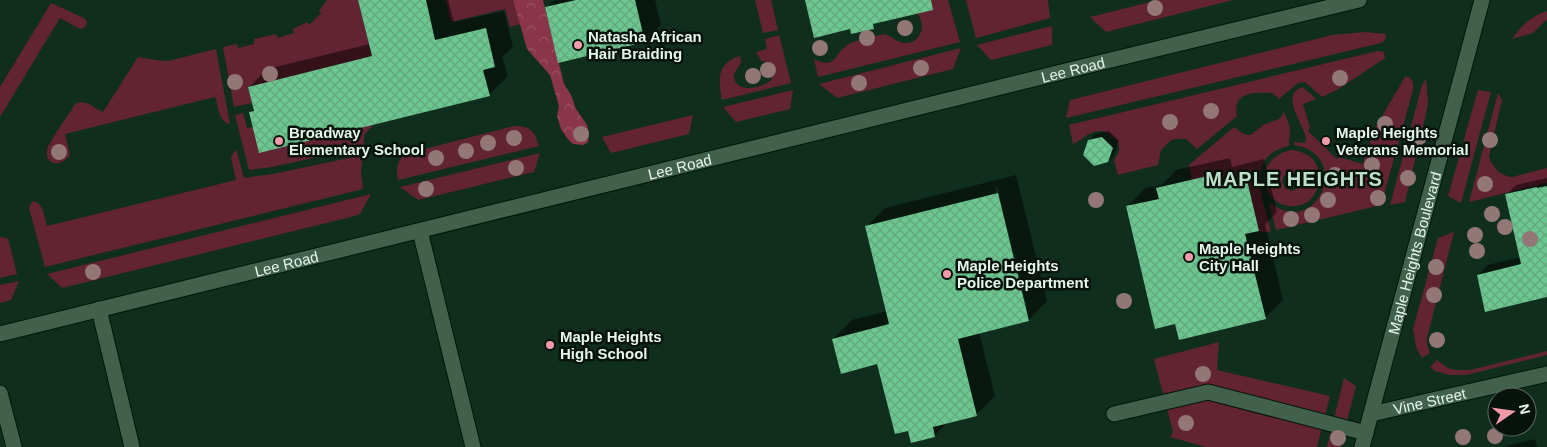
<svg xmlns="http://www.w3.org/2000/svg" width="1547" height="447" viewBox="0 0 1547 447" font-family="Arial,sans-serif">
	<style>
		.green { fill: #622332; fill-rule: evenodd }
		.forest { fill: url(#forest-crowns) }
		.shadow { fill: #0007; fill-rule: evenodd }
		.building { fill: url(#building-cross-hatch) }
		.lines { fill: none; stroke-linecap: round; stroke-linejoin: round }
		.service-casing { stroke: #001607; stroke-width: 17 }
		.minor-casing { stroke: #001607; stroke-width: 17 }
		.tertiary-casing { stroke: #001607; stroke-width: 17 }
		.secondary-casing { stroke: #001607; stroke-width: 17 }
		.service { stroke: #42614d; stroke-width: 15 }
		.minor { stroke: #42614d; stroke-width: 15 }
		.tertiary { stroke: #42614d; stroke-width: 15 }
		.secondary { stroke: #42614d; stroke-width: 15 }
		.tree { fill: #927776 }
		.poi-dot { fill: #f39aaa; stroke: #07130b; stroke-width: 2 }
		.labels { text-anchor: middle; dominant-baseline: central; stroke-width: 5; stroke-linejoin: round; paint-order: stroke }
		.poi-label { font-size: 15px; font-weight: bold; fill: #e5f6ea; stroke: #07130b; text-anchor: start }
		.street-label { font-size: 15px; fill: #e5f6ea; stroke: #07130b }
		.district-label { font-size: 20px; font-weight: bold; letter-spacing: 1px; fill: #bee0c9; stroke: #07130b }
	</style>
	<defs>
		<pattern id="forest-crowns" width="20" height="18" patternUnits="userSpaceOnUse" patternTransform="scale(1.25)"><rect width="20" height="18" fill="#8a354a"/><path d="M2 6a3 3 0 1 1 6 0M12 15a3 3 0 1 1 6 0" fill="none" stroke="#9a5364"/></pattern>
		<pattern id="building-cross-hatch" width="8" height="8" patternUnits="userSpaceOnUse" patternTransform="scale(1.25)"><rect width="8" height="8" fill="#6cc690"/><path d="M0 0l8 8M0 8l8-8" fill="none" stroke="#62a77e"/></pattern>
	</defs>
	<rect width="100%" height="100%" fill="#102e1d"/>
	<g class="green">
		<polygon points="327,0 358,0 372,56 248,87 252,103 234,107 223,47 237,44 238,48 254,44 254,39 276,34 278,38 294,33 293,29 307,22 309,25 321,13 319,11"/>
		<polygon points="446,0 513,0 521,24 510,27 505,9 451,22"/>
		<polygon points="755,0 771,0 778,30 763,33"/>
		<path d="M909,0H948L960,42L818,77L814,59C837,71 834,52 849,44C859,39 873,37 884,34C892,36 897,43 906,43C911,43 916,41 919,36C928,23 915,10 909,0Z"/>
		<polygon points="966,0 1048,0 1050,18 976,38"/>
		<polygon points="1158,0 1233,0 1106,32 1090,17"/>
		<polygon points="51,3 84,18 87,21 86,26 82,29 78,28 60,18 0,117 0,87"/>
		<path d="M1547,11V19L1533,33L1512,39C1521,26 1531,16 1547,11Z"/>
		<polygon points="1052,26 1052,45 991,60 977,45"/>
		<path d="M1365,32L1386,34C1386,39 1385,41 1381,43L1066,118L1070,100L1332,35Z"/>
		<path d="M779,35L791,83L722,100C718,79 717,63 740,56L741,62C739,67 734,72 734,76C735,94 761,88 770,81C771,80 774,75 775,74L772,64L769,62L761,61L756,52L767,49L765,39Z"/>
		<polygon points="961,48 953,69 837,98 819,84"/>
		<path d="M216,49L230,124C218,121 219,107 215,97L65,134L70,155C59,170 42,163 48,147C55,132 67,118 75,104C85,98 94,108 103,112L138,57L156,60L168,61Z"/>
		<path d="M1378,51L1384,52L1385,58L1337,90L1322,97L1305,82L1298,83L1279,99L1272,93C1254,92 1232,92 1237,116L1197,149L1186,139H1175L1170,141L1161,150L1158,165L1118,175L1114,160C1116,157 1119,153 1119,150C1121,137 1104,128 1094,132C1086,134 1080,141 1073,144L1069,125Z"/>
		<path d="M1405,77H1409C1413,81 1414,85 1413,90L1381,205L1276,230L1269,202C1317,241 1354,154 1294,145V142L1305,143L1306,138C1303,123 1279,94 1303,87L1316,99L1303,104L1310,128L1308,131L1337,159L1339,157L1363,164L1374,130Z"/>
		<polygon points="1426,79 1428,102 1426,114 1405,202 1390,205 1422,85"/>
		<polygon points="793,90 790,109 736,122 723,107"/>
		<polygon points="1478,90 1491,92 1461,203 1448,196"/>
		<path d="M1498,93L1502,100L1489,156C1492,167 1500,176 1512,177L1547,168V183L1469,202Z"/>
		<path d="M1284,111L1290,128L1289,146C1243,156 1263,200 1271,231L1264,233L1259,231L1246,176L1214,184L1212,175L1192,180L1189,165L1234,127L1242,133L1247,135H1251L1263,125L1279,119L1282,116Z"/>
		<polygon points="243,113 247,128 253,127 259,152 374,124 364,135 364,147 272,167 249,170 235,115"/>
		<polygon points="693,115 689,134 611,153 602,137"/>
		<path d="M514,126C531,126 534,131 539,146L398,180C396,170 396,162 405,154Z"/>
		<path d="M236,149L244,178L273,174L363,155L361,173L363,189L45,267L29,208L30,205L33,201C44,202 44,217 47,226L236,180L231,157Z"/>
		<path d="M1291,150C1336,153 1323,216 1284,205C1277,203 1270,197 1267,190C1258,171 1272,154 1291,150ZM1291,172L1299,175L1301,183L1299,187L1292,191L1285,188L1282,181L1284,176Z"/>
		<polygon points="540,153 534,172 418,200 400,187"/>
		<polygon points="371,194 360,214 351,217 62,288 47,274"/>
		<polygon points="1454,232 1427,338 1427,344 1430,353 1422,358 1416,347 1413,329 1438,238"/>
		<polygon points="0,237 7,238 9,242 17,274 0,278"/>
		<polygon points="19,281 11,300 0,303 0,285"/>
		<polygon points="1219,342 1217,370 1330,396 1317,447 1206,447 1170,437 1173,432 1154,359"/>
		<polygon points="1547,351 1547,355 1466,375 1449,375 1435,371 1430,367 1437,360 1448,368 1456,370 1470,370"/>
		<polygon points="1344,378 1356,386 1340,447 1327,447"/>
	</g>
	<polygon class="forest" points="513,0 543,0 564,84 571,95 576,109 587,125 589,134 588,142 583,145 573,144 567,138 561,129 557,116 559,106 550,75 527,49"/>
	<g class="shadow">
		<polygon points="359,0 448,0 454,22 504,11 513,47 502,57 508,76 489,95 250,112 254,108 249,87 267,69 370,44"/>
		<polygon points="554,0 655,0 661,25 644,41 546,8"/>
		<polygon points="1109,131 1119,141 1114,155 1108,161 1089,141 1095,134"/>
		<polygon points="1230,158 1232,167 1264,159 1277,212 1265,224 1283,300 1265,318 1176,323 1127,207 1145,188 1162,185 1176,170"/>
		<path d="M1016,175L1047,301L1029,320L979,332L995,396L976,415L949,421L934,436L909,430L878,363L833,339L852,320L887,311L866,227L885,208ZM995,187H997L1027,308H1025Z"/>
		<polygon points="1547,178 1547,295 1478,275 1488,265 1521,257 1506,195 1516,185"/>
		<polygon points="1535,439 1537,447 1502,447"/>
	</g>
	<g class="building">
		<polygon points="358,0 426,0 435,40 486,28 495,67 483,70 490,96 259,153 249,112 254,111 248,87 372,56"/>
		<polygon points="576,0 635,0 645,42 558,63 545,7"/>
		<polygon points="805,0 931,0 933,10 873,24 874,29 851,34 850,29 814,38"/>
		<polygon points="1102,137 1113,148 1108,162 1094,166 1083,155 1088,140"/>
		<polygon points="1212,175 1214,184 1246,176 1259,231 1245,234 1266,319 1179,340 1175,324 1155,329 1126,206 1159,199 1156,188"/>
		<polygon points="1547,186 1547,297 1485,312 1477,275 1521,264 1505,194 1537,187 1537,188"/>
		<polygon points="998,193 1029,321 958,339 977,416 933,427 935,437 911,443 908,431 895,434 877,364 841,374 832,339 889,324 865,226"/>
	</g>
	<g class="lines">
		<g class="service-casing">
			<g id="service">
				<polyline points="420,231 473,447"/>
				<polyline points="99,309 132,447"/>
				<polyline points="0,393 14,447"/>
				<polyline points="1114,414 1208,392 1366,433"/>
			</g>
		</g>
		<g class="minor-casing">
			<g id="minor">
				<path id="s1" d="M1371,414L1547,374"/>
			</g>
		</g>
		<g class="tertiary-casing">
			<g id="tertiary">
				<path id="s2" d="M1362,447L1482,0"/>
			</g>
		</g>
		<g class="secondary-casing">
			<g id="secondary">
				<path id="s3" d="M0,334L1082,67L1359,0"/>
			</g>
		</g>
		<use href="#service" class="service"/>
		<use href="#minor" class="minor"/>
		<use href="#tertiary" class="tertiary"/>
		<use href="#secondary" class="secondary"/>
	</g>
	<g class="tree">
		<circle cx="1155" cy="8" r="8"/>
		<circle cx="905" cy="28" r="8"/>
		<circle cx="867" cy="38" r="8"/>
		<circle cx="820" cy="48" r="8"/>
		<circle cx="921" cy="68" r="8"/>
		<circle cx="768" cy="70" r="8"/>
		<circle cx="270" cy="74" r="8"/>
		<circle cx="753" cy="76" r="8"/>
		<circle cx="1340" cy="78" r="8"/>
		<circle cx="235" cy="82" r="8"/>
		<circle cx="859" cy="83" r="8"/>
		<circle cx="1211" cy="111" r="8"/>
		<circle cx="1170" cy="122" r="8"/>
		<circle cx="1385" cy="124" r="8"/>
		<circle cx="581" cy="134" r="8"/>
		<circle cx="1419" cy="137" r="8"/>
		<circle cx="514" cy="138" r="8"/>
		<circle cx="1490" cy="140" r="8"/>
		<circle cx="488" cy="143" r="8"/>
		<circle cx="466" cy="151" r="8"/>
		<circle cx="59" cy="152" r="8"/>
		<circle cx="436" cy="158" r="8"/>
		<circle cx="1372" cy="165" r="8"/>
		<circle cx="516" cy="168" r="8"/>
		<circle cx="1335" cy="175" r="8"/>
		<circle cx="1408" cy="178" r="8"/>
		<circle cx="1485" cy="184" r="8"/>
		<circle cx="426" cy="189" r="8"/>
		<circle cx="1378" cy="198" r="8"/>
		<circle cx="1096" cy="200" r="8"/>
		<circle cx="1328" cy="200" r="8"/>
		<circle cx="1492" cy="214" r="8"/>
		<circle cx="1312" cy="215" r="8"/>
		<circle cx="1291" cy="219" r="8"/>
		<circle cx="1505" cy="227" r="8"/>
		<circle cx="1475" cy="235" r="8"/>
		<circle cx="1530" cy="239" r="8"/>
		<circle cx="1477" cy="251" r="8"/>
		<circle cx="1436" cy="267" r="8"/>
		<circle cx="93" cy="272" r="8"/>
		<circle cx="1434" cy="295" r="8"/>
		<circle cx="1124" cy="301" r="8"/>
		<circle cx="1437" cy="340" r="8"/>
		<circle cx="1203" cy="374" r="8"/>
		<circle cx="1186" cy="423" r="8"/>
		<circle cx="1495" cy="436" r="8"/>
		<circle cx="1463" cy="437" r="8"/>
		<circle cx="1338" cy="438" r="8"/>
	</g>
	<g class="poi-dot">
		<circle cx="578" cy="45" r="5"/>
		<circle cx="279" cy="141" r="5"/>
		<circle cx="1326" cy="141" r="5"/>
		<circle cx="1189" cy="257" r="5"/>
		<circle cx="947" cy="274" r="5"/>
		<circle cx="550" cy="345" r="5"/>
	</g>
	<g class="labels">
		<g class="poi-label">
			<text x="588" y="36">Natasha African<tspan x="588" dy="17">Hair Braiding</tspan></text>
			<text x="289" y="132">Broadway<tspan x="289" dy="17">Elementary School</tspan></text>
			<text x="1336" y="132">Maple Heights<tspan x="1336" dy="17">Veterans Memorial</tspan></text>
			<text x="1199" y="248">Maple Heights<tspan x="1199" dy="17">City Hall</tspan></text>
			<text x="957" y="265">Maple Heights<tspan x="957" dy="17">Police Department</tspan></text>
			<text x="560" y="336">Maple Heights<tspan x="560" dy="17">High School</tspan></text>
		</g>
		<g class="street-label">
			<text stroke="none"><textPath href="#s3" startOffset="1105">Lee Road</textPath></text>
			<text stroke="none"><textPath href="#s3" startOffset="700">Lee Road</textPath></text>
			<text stroke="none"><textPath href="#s2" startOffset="201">Maple Heights Boulevard</textPath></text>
			<text stroke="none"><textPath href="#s3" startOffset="295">Lee Road</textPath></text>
			<text stroke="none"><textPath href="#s1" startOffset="60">Vine Street</textPath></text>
		</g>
		<g class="district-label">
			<text x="1294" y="179">MAPLE HEIGHTS</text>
		</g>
	</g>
	<g transform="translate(1512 412) rotate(77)"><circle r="24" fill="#07130b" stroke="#606e64"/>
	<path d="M0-4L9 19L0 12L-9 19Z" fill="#f39aaa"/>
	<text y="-8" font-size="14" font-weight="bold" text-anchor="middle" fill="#e5f6ea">N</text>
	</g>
</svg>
